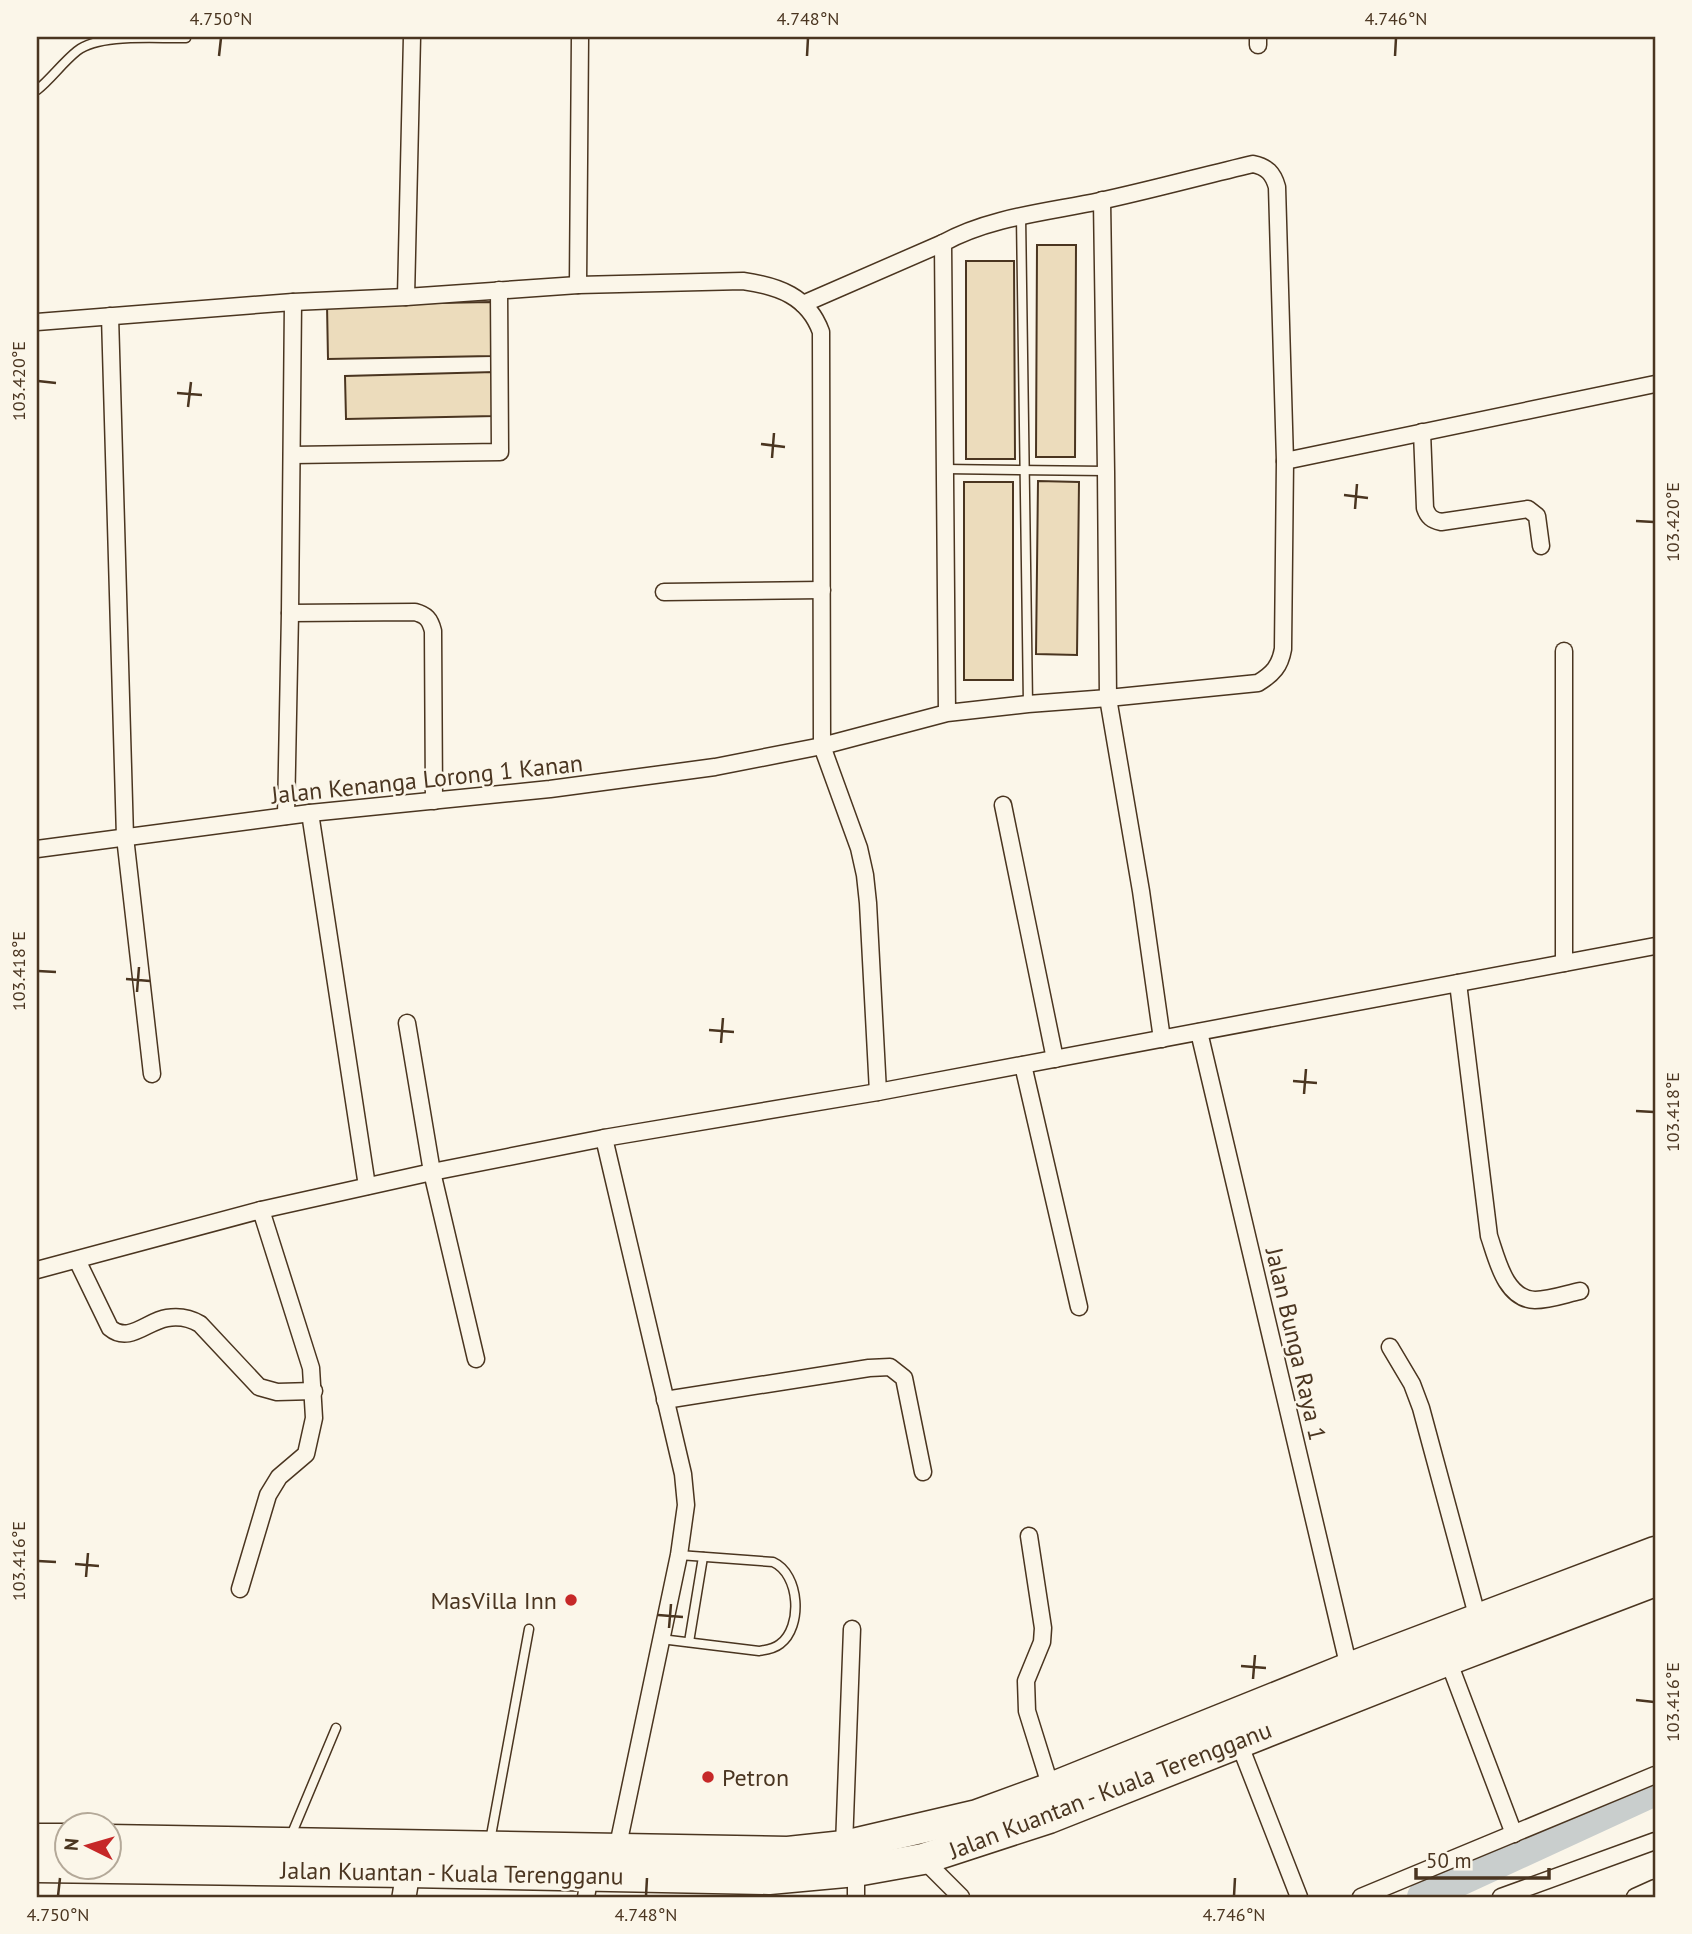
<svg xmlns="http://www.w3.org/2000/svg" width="1692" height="1934" viewBox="0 0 1692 1934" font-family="'PT Sans',sans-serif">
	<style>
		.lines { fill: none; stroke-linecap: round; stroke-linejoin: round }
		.river { stroke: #c9cecd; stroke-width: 32 }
		.building { fill: #ecdcbc; stroke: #4a3520; stroke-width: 2 }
		.lane-casing { stroke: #4a3520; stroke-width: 11 }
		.street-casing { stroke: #4a3520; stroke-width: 19 }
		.secondary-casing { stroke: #4a3520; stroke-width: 26 }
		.highway-casing { stroke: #4a3520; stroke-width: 33 }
		.lane { stroke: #fbf6e9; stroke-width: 8 }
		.street { stroke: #fbf6e9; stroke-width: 16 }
		.secondary { stroke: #fbf6e9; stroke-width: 23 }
		.highway { stroke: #fbf6e9; stroke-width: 30 }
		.ticks { fill: none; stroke: #4a3520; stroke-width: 2.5 }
		.poi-dot { fill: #c62828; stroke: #fbf6e9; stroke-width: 2.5 }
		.labels { text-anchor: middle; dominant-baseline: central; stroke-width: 5; stroke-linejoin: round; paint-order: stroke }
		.street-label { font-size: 24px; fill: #4a3520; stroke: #fbf6e9 }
		.poi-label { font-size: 24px; fill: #4a3520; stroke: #fbf6e9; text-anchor: end }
		.neatline { fill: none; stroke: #4a3520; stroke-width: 2.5 }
		.ticks-label { font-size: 18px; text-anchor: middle; fill: #4a3520 }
	</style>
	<rect width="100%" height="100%" fill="#fbf6e9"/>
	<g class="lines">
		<polyline class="river" points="1423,1897 1655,1790"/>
	</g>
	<g class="building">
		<polygon points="1037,245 1076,245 1075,457 1036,457"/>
		<polygon points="966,261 1014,261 1015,459 966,459"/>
		<polygon points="491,302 492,356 328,359 327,305"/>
		<polygon points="494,372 495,416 346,419 345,376"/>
		<polygon points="1038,481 1079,482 1077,655 1036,654"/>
		<rect x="964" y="482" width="49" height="198"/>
	</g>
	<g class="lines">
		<g class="lane-casing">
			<g id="lane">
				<path d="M37,90C51,79 62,63 77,51C100,33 157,39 186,38"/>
				<polyline points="1021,216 1028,704"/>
				<polyline points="945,469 1106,471"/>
				<path d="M661,1639L759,1651C766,1650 774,1649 780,1644C803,1627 800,1574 773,1562L679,1555"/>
				<polyline points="689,1642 703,1557"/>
				<polyline points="290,1838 336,1728"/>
				<polyline points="490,1841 529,1629"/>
			</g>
		</g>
		<g class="street-casing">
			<g id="street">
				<polyline points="1258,37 1258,45"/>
				<polyline points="1102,200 1106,471 1108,698 1141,891 1162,1039"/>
				<polyline points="578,285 580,37"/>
				<polyline points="406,297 412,37"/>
				<polyline points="803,304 943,243"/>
				<polyline points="110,316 125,837 152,1074"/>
				<path d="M37,322L293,302L406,297L578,285L743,281C778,286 808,296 821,332L822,746L859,848L865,875L868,903L878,1092"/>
				<path d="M1422,432L1425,508C1428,517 1432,520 1441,522L1528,509L1537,516L1541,546"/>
				<polyline points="292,455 500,452 499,290"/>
				<polyline points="1285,461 1655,384"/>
				<polyline points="664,592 822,590"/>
				<path d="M290,613L415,612C426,615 430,619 433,631L434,801"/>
				<polyline points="1564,651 1564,963"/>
				<polyline points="1003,805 1055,1059"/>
				<polyline points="310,813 367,1186"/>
				<polyline points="286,816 290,613 293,302"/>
				<path d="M37,849L310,813L550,789L715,767L822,746L947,713L1028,704L1108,698L1258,683C1273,674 1280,666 1283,649L1285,461L1277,187C1273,173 1267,167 1253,164C1202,176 1151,190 1100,201C1048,212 990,217 943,243L947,713"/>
				<path d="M1458,983L1489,1236C1497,1259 1505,1299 1535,1300C1550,1300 1566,1294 1580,1291"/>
				<polyline points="407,1023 432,1172 476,1359"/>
				<polyline points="1199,1032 1349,1668"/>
				<polyline points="1023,1065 1079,1307"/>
				<polyline points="604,1138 683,1474 686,1505 679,1555 617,1850"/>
				<path d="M77,1260L110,1328C129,1344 147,1321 167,1318C179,1316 190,1318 200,1324L259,1387L277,1392L314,1391"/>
				<polyline points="37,1270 261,1210 432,1172 604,1138 878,1092 1655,946"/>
				<polyline points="1390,1347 1412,1384 1421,1408 1478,1619"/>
				<polyline points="665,1400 869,1368 890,1367 904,1378 923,1472"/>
				<polyline points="1029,1536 1043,1628 1042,1642 1026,1681 1027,1711 1051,1788"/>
				<polyline points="240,1589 268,1495 279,1477 306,1454 314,1418 311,1368 261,1210"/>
				<polyline points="1448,1660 1514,1834"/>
				<polyline points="1239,1743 1299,1897"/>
				<polyline points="844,1846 852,1629"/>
				<polyline points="923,1859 961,1897"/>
				<polyline points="586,1897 590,1875"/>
				<polyline points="856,1897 856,1871"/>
				<polyline points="1361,1897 1655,1775"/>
				<polyline points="1501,1897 1655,1841"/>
				<polyline points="1635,1897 1655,1888"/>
			</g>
		</g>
		<g class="secondary-casing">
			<polyline id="secondary" points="404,1897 408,1872"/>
		</g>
		<g class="highway-casing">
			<g id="highway">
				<polyline points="37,1839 66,1839"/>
				<polyline points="108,1840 788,1852 844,1846 977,1815 1051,1788 1349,1668 1655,1552"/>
				<polyline points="37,1867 408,1872 769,1879 856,1871 923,1859 1049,1818 1448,1660 1655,1581"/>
			</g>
		</g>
		<use href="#lane" class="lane"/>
		<use href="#street" class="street"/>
		<use href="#secondary" class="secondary"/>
		<use href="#highway" class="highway"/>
	</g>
	<path class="ticks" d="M219,56L221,38M807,56L808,38M1395,56L1396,38M38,381L56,383M177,393L202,395M188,407L191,382M761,444L785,447M772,458L774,433M1344,495L1368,498M1355,509L1357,484M1636,521L1654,522M38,971L56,972M126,979L150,981M137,992L139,967M709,1030L734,1032M721,1043L723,1018M1293,1081L1317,1083M1304,1094L1306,1069M1636,1111L1654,1112M38,1561L56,1562M75,1564L99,1566M86,1577L88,1553M658,1615L683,1617M669,1628L671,1604M1241,1666L1266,1668M1253,1679L1255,1655M1636,1700L1654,1702M58,1896L60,1878M646,1896L647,1878M1234,1896L1235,1878"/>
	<g class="poi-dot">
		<circle cx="571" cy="1600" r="7"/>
		<circle cx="708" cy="1777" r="7"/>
	</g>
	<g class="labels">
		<g class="street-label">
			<text transform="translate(427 779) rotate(-6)">Jalan Kenanga Lorong 1 Kanan</text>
			<text transform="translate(1296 1344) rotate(77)">Jalan Bunga Raya 1</text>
			<text transform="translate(1110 1790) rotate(-21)">Jalan Kuantan - Kuala Terengganu</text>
			<text transform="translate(452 1873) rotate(1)">Jalan Kuantan - Kuala Terengganu</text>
		</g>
		<g class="poi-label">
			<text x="557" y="1600">MasVilla Inn</text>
			<text x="722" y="1777" text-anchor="start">Petron</text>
		</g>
	</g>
	<rect width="1692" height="1934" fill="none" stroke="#fbf6e9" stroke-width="77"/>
	<g transform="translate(88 1846) rotate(275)"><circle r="33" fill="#fbf6e9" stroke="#b4a999" stroke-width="2"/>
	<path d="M0-5L12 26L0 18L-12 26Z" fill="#c62828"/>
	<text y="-10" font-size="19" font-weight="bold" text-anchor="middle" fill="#4a3520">N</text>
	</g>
	<path d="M1416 1868v10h133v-10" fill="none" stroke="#4a3520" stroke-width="3.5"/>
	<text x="1426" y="1868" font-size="21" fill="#4a3520" stroke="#fbf6e9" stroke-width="5" paint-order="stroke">50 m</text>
	<rect x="38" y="38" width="1616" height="1858" class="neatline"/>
	<g class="ticks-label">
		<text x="221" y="25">4.750°N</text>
		<text x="808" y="25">4.748°N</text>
		<text x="1396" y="25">4.746°N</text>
		<text transform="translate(19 381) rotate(-90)" y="6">103.420°E</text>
		<text transform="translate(1673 522) rotate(-90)" y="6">103.420°E</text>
		<text transform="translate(19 971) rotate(-90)" y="6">103.418°E</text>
		<text transform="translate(1673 1112) rotate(-90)" y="6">103.418°E</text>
		<text transform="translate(19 1561) rotate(-90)" y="6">103.416°E</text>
		<text transform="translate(1673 1702) rotate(-90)" y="6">103.416°E</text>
		<text x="58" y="1921">4.750°N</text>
		<text x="646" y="1921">4.748°N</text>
		<text x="1234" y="1921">4.746°N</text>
	</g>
</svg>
